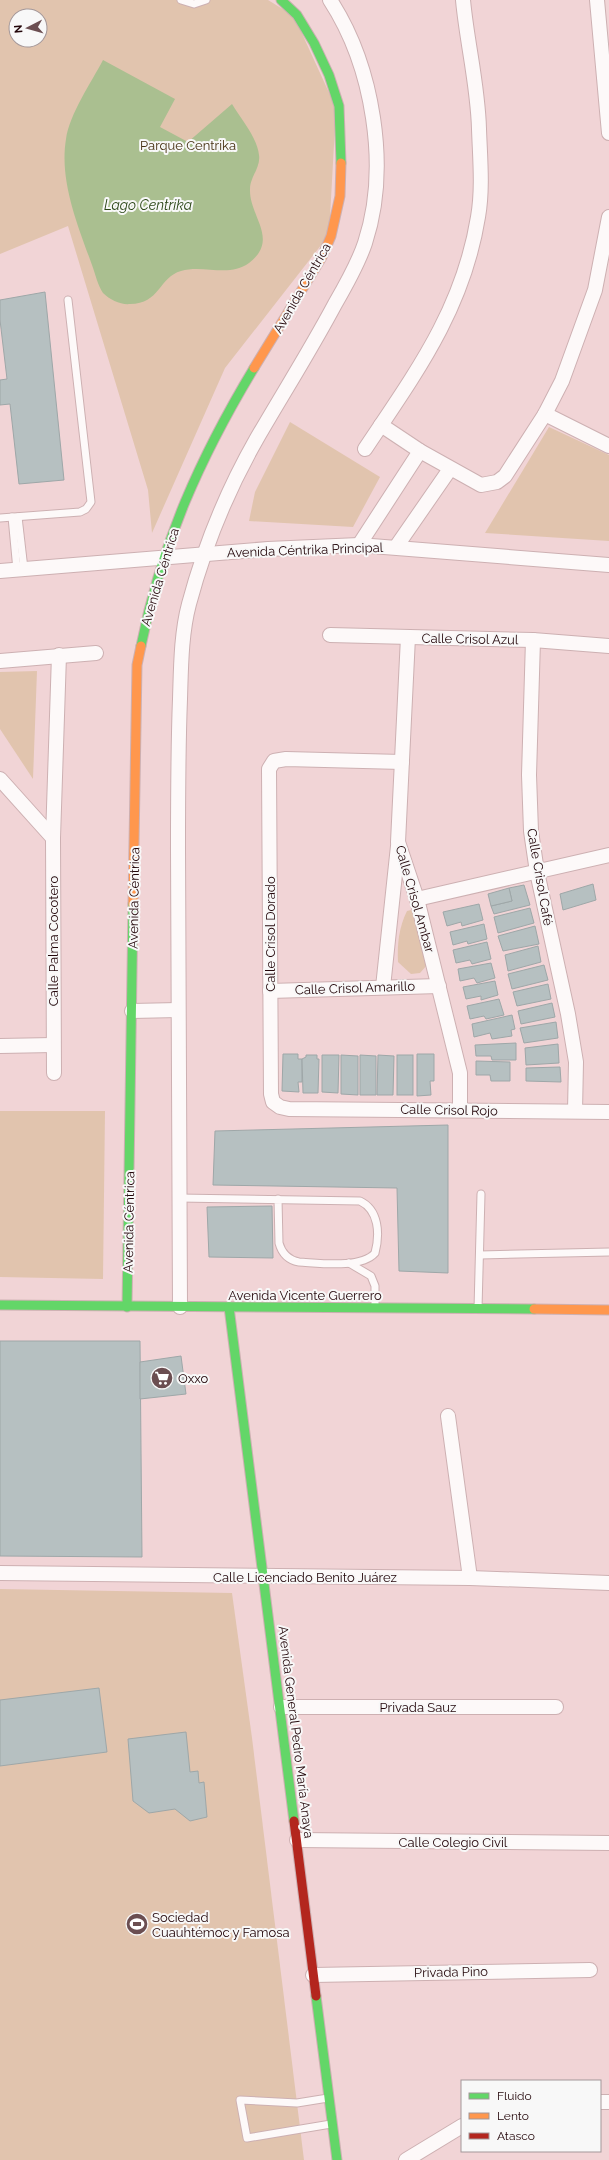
<svg xmlns="http://www.w3.org/2000/svg" width="609" height="2160" viewBox="0 0 609 2160" font-family="Raleway,sans-serif">
	<style>
		.green { fill: #e1c4ae; fill-rule: evenodd }
		.water { fill: #aabf90 }
		.building { fill: #b6c0c1; stroke: #9ea7a8 }
		.lines { fill: none; stroke-linecap: round; stroke-linejoin: round }
		.lane-casing { stroke: #cdb0b2; stroke-width: 9 }
		.street-casing { stroke: #cdb0b2; stroke-width: 16 }
		.fast-casing { stroke: #cdb0b2; stroke-width: 11 }
		.slow-casing { stroke: #cdb0b2; stroke-width: 11 }
		.jam-casing { stroke: #cdb0b2; stroke-width: 11 }
		.lane { stroke: #fdf9f9; stroke-width: 7 }
		.street { stroke: #fdf9f9; stroke-width: 14 }
		.fast { stroke: #63d668; stroke-width: 9 }
		.slow { stroke: #ff974d; stroke-width: 9 }
		.jam { stroke: #b3261e; stroke-width: 9 }
		.labels { text-anchor: middle; dominant-baseline: central; stroke-width: 4; stroke-linejoin: round; paint-order: stroke }
		.park-label { font-size: 13px; fill: #442f10; stroke: #f8f8f8 }
		.street-label { font-size: 13px; fill: #23060a; stroke: #f8f8f8 }
		.poi-label { font-size: 13px; fill: #23060a; stroke: #f8f8f8; text-anchor: start }
		.water-label { font-size: 14px; font-style: italic; fill: #284414; stroke: #f8f8f8 }
	</style>
	<rect width="100%" height="100%" fill="#f1d4d6"/>
	<g class="green">
		<path d="M0,0H268L294,16L336,108L329,235L225,368L152,533L148,490L68,226L0,254ZM16,16H40V40H16Z"/>
		<polygon points="290,422 380,477 353,527 249,521 255,492"/>
		<polygon points="549,427 609,455 609,541 485,533"/>
		<polygon points="37,671 33,779 0,729 0,672"/>
		<path d="M411,910L416,914L427,965L420,973L411,974L398,962C397,944 399,927 407,911Z"/>
		<polygon points="0,1111 105,1111 103,1279 0,1277"/>
		<polygon points="0,1589 232,1593 252,1738 304,2160 0,2160"/>
	</g>
	<path class="water" d="M103,60L175,99L160,127L188,142L232,104C241,119 257,137 259,155C261,167 250,177 250,189C249,217 280,239 249,263C229,278 203,264 181,271C159,277 160,304 130,304C121,305 110,300 103,293C98,286 95,273 92,265C78,226 59,181 66,139C70,113 91,83 103,60Z"/>
	<g class="building">
		<polygon points="45,292 64,480 19,484 10,404 0,405 0,380 7,379 0,320 0,300"/>
		<polygon points="593,884 596,900 563,910 560,894"/>
		<polygon points="524,885 530,905 494,914 491,906 512,901 509,888"/>
		<polygon points="509,888 512,901 491,906 488,894"/>
		<polygon points="479,904 483,920 462,926 461,922 447,926 443,912"/>
		<polygon points="530,908 534,923 498,933 494,917"/>
		<polygon points="484,924 487,939 468,944 467,941 453,945 450,932"/>
		<polygon points="535,926 539,944 503,951 498,936"/>
		<polygon points="487,942 491,959 472,964 470,960 456,963 453,950"/>
		<polygon points="538,946 541,962 508,971 505,955"/>
		<polygon points="491,963 495,978 477,983 474,978 460,981 458,969"/>
		<polygon points="544,965 548,980 512,989 508,974"/>
		<polygon points="495,981 498,995 481,1000 481,996 466,999 463,987"/>
		<polygon points="548,984 551,999 517,1006 513,992"/>
		<polygon points="499,999 504,1015 486,1019 484,1016 470,1019 467,1006"/>
		<polygon points="552,1003 555,1017 521,1024 518,1011"/>
		<polygon points="512,1015 515,1029 511,1030 512,1036 492,1039 490,1033 474,1037 472,1024"/>
		<polygon points="556,1022 558,1038 524,1043 520,1028"/>
		<polygon points="516,1043 516,1060 492,1060 491,1056 476,1056 475,1045"/>
		<polygon points="558,1044 559,1063 526,1065 525,1048"/>
		<polygon points="283,1054 298,1054 298,1059 302,1059 302,1082 298,1082 299,1092 282,1091"/>
		<polygon points="417,1054 434,1054 434,1081 430,1081 431,1095 417,1096"/>
		<polygon points="306,1055 317,1055 317,1059 319,1059 318,1093 303,1093 302,1059 306,1057"/>
		<polygon points="322,1055 339,1055 338,1093 322,1092"/>
		<polygon points="341,1055 358,1056 358,1095 341,1094"/>
		<polygon points="360,1055 376,1056 376,1095 360,1095"/>
		<polygon points="378,1055 394,1056 393,1095 377,1095"/>
		<rect x="397" y="1055" width="16" height="40"/>
		<polygon points="476,1061 510,1062 510,1081 491,1081 490,1075 476,1075"/>
		<polygon points="560,1067 561,1082 526,1081 526,1068"/>
		<polygon points="448,1125 448,1273 399,1271 397,1188 213,1185 215,1131"/>
		<polygon points="272,1206 273,1258 209,1257 207,1207"/>
		<polygon points="0,1341 140,1341 142,1557 0,1556"/>
		<polygon points="181,1356 186,1394 140,1399 140,1362"/>
		<polygon points="99,1688 107,1752 0,1766 0,1700"/>
		<polygon points="186,1732 190,1772 198,1771 199,1783 204,1782 207,1817 190,1821 175,1809 149,1813 133,1801 128,1739"/>
	</g>
	<g class="lines">
		<g class="lane-casing">
			<g id="lane">
				<polyline points="181,0 194,4 206,0"/>
				<polyline points="12,517 17,570"/>
				<polyline points="18,517 24,569"/>
				<polyline points="0,518 80,512 86,509 91,502 68,300"/>
				<path d="M179,1198L360,1201C379,1210 380,1234 375,1253C361,1269 319,1263 299,1262C288,1260 282,1254 279,1243L278,1199"/>
				<polyline points="480,1255 609,1252"/>
				<polyline points="349,1263 371,1276 375,1286 375,1308"/>
				<polyline points="478,1309 481,1194"/>
				<polyline points="328,2098 297,2103 240,2100 247,2138 331,2124"/>
			</g>
		</g>
		<g class="street-casing">
			<g id="street">
				<polyline points="597,0 609,133"/>
				<polyline points="545,414 609,446"/>
				<polyline points="381,425 420,451 481,485 497,482 505,476 545,414 562,381 595,290 609,217"/>
				<path d="M365,449C415,374 463,310 478,217C483,189 480,158 479,129C478,86 467,43 463,0"/>
				<polyline points="359,545 420,451"/>
				<polyline points="396,547 450,469"/>
				<polyline points="0,571 268,549 359,545 609,565"/>
				<polyline points="330,635 533,640 609,646"/>
				<polyline points="408,637 398,842 417,899 460,1073 460,1110"/>
				<polyline points="533,640 529,775 531,831 537,872 568,1014 576,1062 575,1111"/>
				<polyline points="0,661 96,653"/>
				<polyline points="402,762 286,759 274,761 269,769 271,1094 273,1102 280,1107 289,1109 609,1112"/>
				<polyline points="0,779 53,838"/>
				<polyline points="417,899 609,855"/>
				<polyline points="383,987 398,846"/>
				<polyline points="270,991 439,986"/>
				<polyline points="132,1011 178,1010"/>
				<polyline points="0,1046 53,1045"/>
				<polyline points="54,1073 53,838 59,655"/>
				<path d="M180,1307C179,1155 178,1002 178,849C178,799 178,749 180,699C181,668 181,634 189,604C204,548 227,491 256,440C282,395 310,351 335,304C346,285 358,264 365,243C390,167 373,66 330,0"/>
				<polyline points="448,1416 470,1578"/>
				<polyline points="0,1573 470,1578 609,1583"/>
				<polyline points="281,1707 556,1707"/>
				<polyline points="297,1840 609,1843"/>
				<polyline points="313,1975 590,1970"/>
				<polyline points="600,2102 609,2102"/>
				<polyline points="406,2160 462,2126"/>
			</g>
		</g>
		<g class="fast-casing">
			<g id="fast">
				<polyline points="281,0 297,15 314,43 329,75 339,106 341,163"/>
				<path d="M141,646C161,544 201,456 254,368"/>
				<polyline points="0,1305 534,1309"/>
				<polyline points="127,1307 133,904"/>
				<polyline points="229,1307 294,1821"/>
				<polyline points="316,1996 337,2160"/>
			</g>
		</g>
		<g class="slow-casing">
			<g id="slow">
				<polyline points="254,368 322,257 331,236 340,196 341,163"/>
				<polyline points="133,904 137,665 141,646"/>
				<polyline points="534,1309 609,1310"/>
			</g>
		</g>
		<g class="jam-casing">
			<polyline id="jam" points="294,1821 316,1996"/>
		</g>
		<use href="#lane" class="lane"/>
		<use href="#street" class="street"/>
		<use href="#fast" class="fast"/>
		<use href="#slow" class="slow"/>
		<use href="#jam" class="jam"/>
	</g>
	<defs>
		<g id="supermarket-disc" transform="scale(1.15)"><circle r="9.5" fill="#6b4e51" stroke="#f8f8f8"/><path d="M-6-5.5h2.5l.6 2H6L4.5 2H-2.5L-4.4-4H-6ZM-1.5 3.2a1.3 1.3 0 1 0 .1 0ZM3 3.2a1.3 1.3 0 1 0 .1 0Z" fill="#fff"/></g>
		<g id="stadium-disc" transform="scale(1.15)"><circle r="9.5" fill="#6b4e51" stroke="#f8f8f8"/><path d="M0-5a6.5 5 0 1 0 0 10a6.5 5 0 1 0 0-10ZM-3.5-1.8h7v3.6h-7Z" fill="#fff"/></g>
	</defs>
	<g fill-rule="evenodd">
		<use href="#supermarket-disc" x="162" y="1378"/>
		<use href="#stadium-disc" x="137" y="1924"/>
	</g>
	<g class="labels">
		<g class="park-label">
			<text x="188" y="145">Parque Centrika</text>
		</g>
		<g class="street-label">
			<text transform="translate(302 288) rotate(-60)">Avenida Céntrica</text>
			<text transform="translate(305 550) rotate(-2)">Avenida Céntrika Principal</text>
			<text transform="translate(160 577) rotate(-73)">Avenida Céntrica</text>
			<text transform="translate(470 639) rotate(1)">Calle Crisol Azul</text>
			<text transform="translate(540 877) rotate(80)">Calle Crisol Café</text>
			<text transform="translate(134 898) rotate(-89)">Avenida Céntrica</text>
			<text transform="translate(415 899) rotate(74)">Calle Crisol Ambar</text>
			<text transform="translate(270 934) rotate(-90)">Calle Crisol Dorado</text>
			<text transform="translate(53 941) rotate(-90)">Calle Palma Cocotero</text>
			<text transform="translate(355 988) rotate(-2)">Calle Crisol Amarillo</text>
			<text transform="translate(449 1110) rotate(1)">Calle Crisol Rojo</text>
			<text transform="translate(129 1222) rotate(-89)">Avenida Céntrica</text>
			<text x="305" y="1295">Avenida Vicente Guerrero</text>
			<text x="305" y="1577">Calle Licenciado Benito Juárez</text>
			<text x="418" y="1707">Privada Sauz</text>
			<text transform="translate(296 1732) rotate(83)">Avenida General Pedro María Anaya</text>
			<text x="453" y="1842">Calle Colegio Civil</text>
			<text transform="translate(451 1972) rotate(-1)">Privada Pino</text>
		</g>
		<g class="poi-label">
			<text x="178" y="1378">Oxxo</text>
			<text x="152" y="1917">Sociedad<tspan x="152" dy="15">Cuauhtémoc y Famosa</tspan></text>
		</g>
		<g class="water-label">
			<text x="148" y="205">Lago Centrika</text>
		</g>
	</g>
	<rect x="461" y="2080" width="140" height="72" fill="#f8f8f8" stroke="#a39799"/>
	<rect x="469" y="2093" width="20" height="6" fill="#63d668" stroke="#a39799"/>
	<text x="497" y="2100" font-size="12" fill="#23060a">Fluido</text>
	<rect x="469" y="2113" width="20" height="6" fill="#ff974d" stroke="#a39799"/>
	<text x="497" y="2120" font-size="12" fill="#23060a">Lento</text>
	<rect x="469" y="2133" width="20" height="6" fill="#b3261e" stroke="#a39799"/>
	<text x="497" y="2140" font-size="12" fill="#23060a">Atasco</text>
	<g transform="translate(28 28) rotate(264)"><circle r="19" fill="#f8f8f8" stroke="#a39799"/>
	<path d="M0-3L7 15L0 10L-7 15Z" fill="#6b4e51"/>
	<text y="-6" font-size="11" font-weight="bold" text-anchor="middle" fill="#23060a">N</text>
	</g>
</svg>
